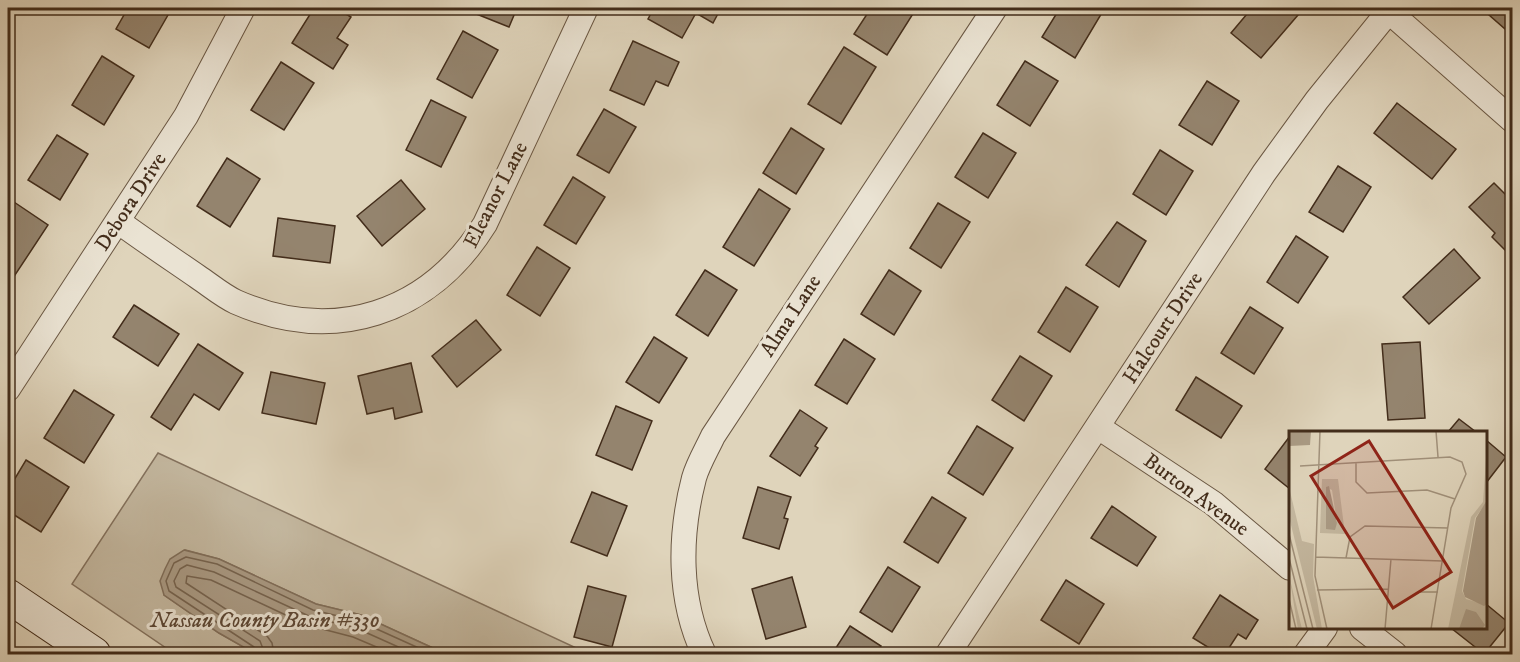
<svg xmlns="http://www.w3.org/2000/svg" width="1520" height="662" viewBox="0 0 1520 662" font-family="'IM FELL DW Pica',serif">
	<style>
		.green { fill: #c4b8a0; stroke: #84725e; stroke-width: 1.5 }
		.water { fill: #aa9b85; stroke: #816f5b; stroke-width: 1.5 }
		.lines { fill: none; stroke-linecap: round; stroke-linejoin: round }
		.shore { stroke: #766450; stroke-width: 1.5 }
		.building { fill: #94846e; stroke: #432d1b; stroke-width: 1.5 }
		.street-casing { stroke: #6a5743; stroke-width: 26 }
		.secondary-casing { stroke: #432d1b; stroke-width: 35 }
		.street { stroke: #eae3d3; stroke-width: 24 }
		.secondary { stroke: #eae3d3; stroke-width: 33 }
		.labels { text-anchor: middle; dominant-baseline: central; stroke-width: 6; stroke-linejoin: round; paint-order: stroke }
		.street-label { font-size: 21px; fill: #432d1b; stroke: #eae3d3 }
		.water-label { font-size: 22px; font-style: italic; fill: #5d4836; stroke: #eae3d3 }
		.inset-road { fill: none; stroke: #a1917b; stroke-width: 1.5 }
		.view { fill: #8f2418; fill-opacity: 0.15; stroke: #8f2418; stroke-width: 3 }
		.inset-edge { fill: none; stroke: #432d1b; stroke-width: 3 }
	</style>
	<rect width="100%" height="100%" fill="#dfd4bb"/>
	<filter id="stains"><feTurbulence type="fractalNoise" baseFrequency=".00333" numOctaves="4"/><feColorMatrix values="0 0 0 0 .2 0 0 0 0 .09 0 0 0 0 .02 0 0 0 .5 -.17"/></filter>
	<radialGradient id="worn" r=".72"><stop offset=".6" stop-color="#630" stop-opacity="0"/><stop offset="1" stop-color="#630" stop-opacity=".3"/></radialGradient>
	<polygon class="green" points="158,453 589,654 446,654 361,615 316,604 219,559 185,550 164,595 219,633 256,654 175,654 72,584"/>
	<polygon class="water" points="184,550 219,559 316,604 361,615 446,654 256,654 219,633 164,595 160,581 165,569 170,559"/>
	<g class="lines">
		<g class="shore">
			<polyline points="258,654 254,647 169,591 166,581 174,563 186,557 217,564 313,610 359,621 432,654"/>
			<polyline points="265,654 260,641 176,587 174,581 180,569 187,565 214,572 311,617 356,628 414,654"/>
			<polyline points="274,654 272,643 267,636 186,583 187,576 211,580 307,625 353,637 393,654"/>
		</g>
	</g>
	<g class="building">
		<polygon points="128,8 172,8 149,48 116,29"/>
		<polygon points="314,8 336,8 351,17 337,38 348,45 333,69 292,43"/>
		<polygon points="476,8 517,8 509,27 474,13"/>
		<polygon points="654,8 721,8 713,23 696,13 682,38 648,19"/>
		<polygon points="871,8 916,9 887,55 854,34"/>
		<polygon points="1060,8 1097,8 1103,11 1075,58 1042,37"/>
		<polygon points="1252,8 1257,12 1261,8 1290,8 1298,15 1261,58 1231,33"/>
		<polygon points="1481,8 1512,8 1512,35"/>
		<polygon points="463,31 498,50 472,98 437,79"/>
		<polygon points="633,41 679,62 668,86 656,81 644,105 610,90"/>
		<polygon points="844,47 876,67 841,124 808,104"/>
		<polygon points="102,56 134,76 104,125 72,105"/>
		<polygon points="1025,61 1058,81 1030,126 997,105"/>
		<polygon points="281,62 314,83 284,130 251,110"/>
		<polygon points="1207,81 1239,101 1212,145 1179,125"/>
		<polygon points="431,100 466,117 441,167 406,150"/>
		<polygon points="1397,103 1456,149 1432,179 1374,133"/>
		<polygon points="604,109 636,127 609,173 577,155"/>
		<polygon points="791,128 824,149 796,194 763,173"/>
		<polygon points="983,133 1016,153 988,198 955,177"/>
		<polygon points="57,135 88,154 60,200 28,180"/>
		<polygon points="1160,150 1193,171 1166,215 1133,194"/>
		<polygon points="227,158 260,179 230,227 197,206"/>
		<polygon points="1338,166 1371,187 1343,232 1309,212"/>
		<polygon points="573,177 605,197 576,244 544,225"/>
		<polygon points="401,180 425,209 382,246 357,216"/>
		<polygon points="1494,183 1512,201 1512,252 1510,255 1492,237 1495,233 1469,207"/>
		<polygon points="759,189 790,209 754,266 723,247"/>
		<polygon points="11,200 48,225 15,275 8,270 8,205"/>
		<polygon points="938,203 970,222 941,268 910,248"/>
		<polygon points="278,218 335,226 330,263 273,256"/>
		<polygon points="1117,222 1146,241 1119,287 1086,265"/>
		<polygon points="1296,236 1328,257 1298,303 1267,282"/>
		<polygon points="537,247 570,268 540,316 507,295"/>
		<polygon points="1454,249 1480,278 1429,324 1403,297"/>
		<polygon points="705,270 737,290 708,336 676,315"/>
		<polygon points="889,270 921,291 894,335 861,314"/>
		<polygon points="1066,287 1098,307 1070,352 1038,332"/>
		<polygon points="134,305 179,334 158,366 113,337"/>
		<polygon points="1250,307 1283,328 1254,374 1221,353"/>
		<polygon points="476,320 501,350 457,387 432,356"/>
		<polygon points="654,337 687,358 659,403 626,382"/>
		<polygon points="844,339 875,359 847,404 815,385"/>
		<polygon points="1420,342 1425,418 1388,420 1382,344"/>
		<polygon points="198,344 243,373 219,410 194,394 171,430 151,417"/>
		<polygon points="1020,356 1052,376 1024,421 992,400"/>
		<polygon points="411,363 422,412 395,419 393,408 367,414 358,376"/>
		<polygon points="271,372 325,383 316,424 262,413"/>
		<polygon points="1196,377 1242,406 1221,438 1176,410"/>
		<polygon points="74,390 114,415 84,463 44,438"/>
		<polygon points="616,406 652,421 632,470 596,455"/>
		<polygon points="800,410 827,428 815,446 818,448 800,476 770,456"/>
		<polygon points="1459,419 1476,432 1448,432"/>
		<polygon points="977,426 1013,448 983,495 948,473"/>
		<polygon points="1290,436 1290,489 1265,469"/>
		<polygon points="1486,440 1506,457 1486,483"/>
		<polygon points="26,460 69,487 41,532 8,511 8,490"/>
		<polygon points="758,487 791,497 784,518 788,519 779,549 743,538"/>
		<polygon points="592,492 627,506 607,556 571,542"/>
		<polygon points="932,497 966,518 938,563 904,542"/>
		<polygon points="1112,506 1156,537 1137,566 1091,538"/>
		<polygon points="888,567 920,587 892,632 860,612"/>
		<polygon points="792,577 806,627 766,639 752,589"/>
		<polygon points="1066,580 1104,604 1079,644 1041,620"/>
		<polygon points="588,586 626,596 612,647 574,637"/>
		<polygon points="1220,595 1258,620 1246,639 1238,634 1225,654 1219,654 1193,638"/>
		<polygon points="1486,604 1509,623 1484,654 1451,628 1486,628"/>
		<polygon points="850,626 881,646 876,654 832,654"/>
	</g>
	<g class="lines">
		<g class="street-casing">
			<g id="street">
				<polyline points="1385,8 1512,120"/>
				<path d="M119,222C145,241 172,259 198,277C210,285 223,296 236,302C334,345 429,314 485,224L586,8"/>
				<polyline points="8,389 186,116 243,8"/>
				<polyline points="1098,427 1213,503 1290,568"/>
				<polyline points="1362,628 1395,654"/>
				<path d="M704,654C678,599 679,536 694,478C698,464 707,449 713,436L995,8"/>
				<polyline points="948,654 1264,173 1317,100 1389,11"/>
				<polyline points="1306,654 1325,628"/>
			</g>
		</g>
		<g class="secondary-casing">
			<polyline id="secondary" points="8,596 94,654"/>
		</g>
		<use href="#street" class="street"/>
		<use href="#secondary" class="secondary"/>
	</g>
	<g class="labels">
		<g class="street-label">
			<text transform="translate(496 195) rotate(-63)">Eleanor Lane</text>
			<text transform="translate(131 202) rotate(-57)">Debora Drive</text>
			<text transform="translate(791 316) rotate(-57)">Alma Lane</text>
			<text transform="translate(1163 328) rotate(-57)">Halcourt Drive</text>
			<text transform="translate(1196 495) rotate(36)">Burton Avenue</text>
		</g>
		<g class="water-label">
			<text x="265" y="620">Nassau County Basin #330</text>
		</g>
	</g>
	<g transform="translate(1289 431)">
		<rect width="198" height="198" fill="#dfd4bb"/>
		<path d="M198,15L197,72L186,87L173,160L177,168L198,174V198H159L182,86L194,71ZM33,48H49L56,103L31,102ZM37,56L43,59L48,92L37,97ZM0,56L13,110L25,113L24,145L33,198H28L0,86ZM0,144L13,198H9Z" fill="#c4b8a0" fill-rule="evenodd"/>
		<path d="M0,0H22L21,14L0,15ZM40,55L48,92L46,99L37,98V56ZM198,69V173L195,175L176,166L174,160L187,87ZM177,178L187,181L196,194L193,198H170Z" fill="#aa9b85"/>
		<path class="inset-road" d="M31,0L26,145L38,198M77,0H101M147,0L149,26M67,32V51L78,62L138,59L166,68M11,35L161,26L173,31L177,43L162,77L142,198M0,103L24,198M26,126L154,130M0,127L18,198M57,127L61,106L76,95L159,97M28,159L99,158M130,161H149M0,168L7,198M96,198L102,128"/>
		<path class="view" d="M80,10L162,141L104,177L22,45Z"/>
		<rect width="198" height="198" class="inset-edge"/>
	</g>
	<rect width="1520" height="662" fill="none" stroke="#dfd4bb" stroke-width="30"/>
	<rect x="9" y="9" width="1502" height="644" fill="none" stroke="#432d1b" stroke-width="3"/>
	<rect x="15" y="15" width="1490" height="632" fill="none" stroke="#432d1b" stroke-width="1.5"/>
	<rect width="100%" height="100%" filter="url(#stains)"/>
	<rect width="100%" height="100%" fill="url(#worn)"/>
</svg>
